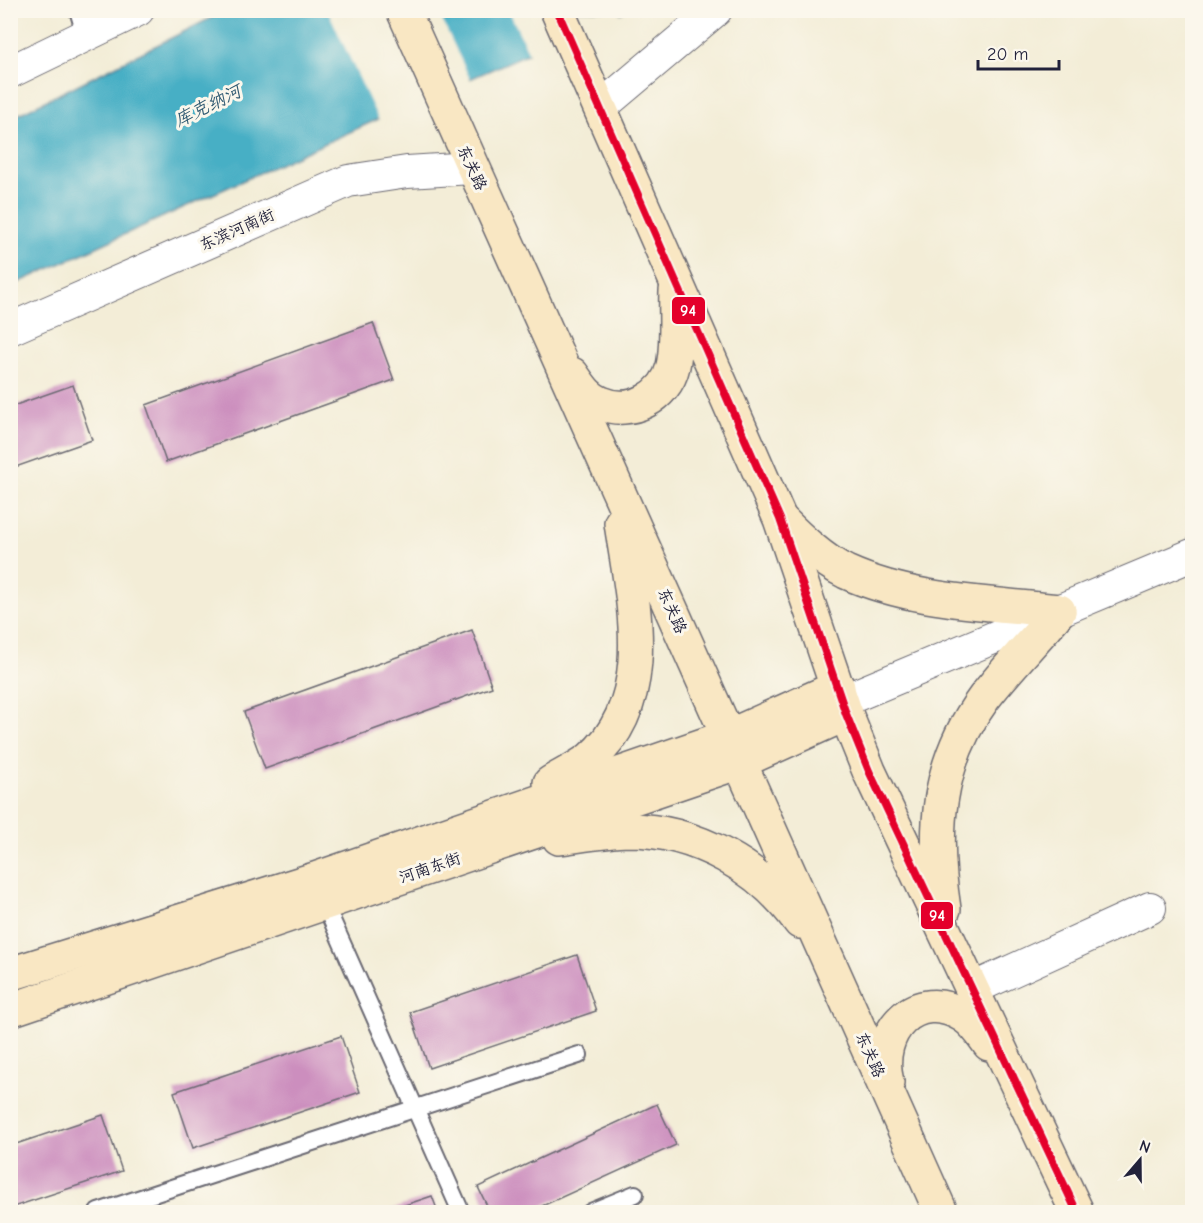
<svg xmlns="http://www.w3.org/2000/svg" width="1203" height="1223" viewBox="0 0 1203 1223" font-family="'Comic Neue','LXGW WenKai TC',sans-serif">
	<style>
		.water { fill: #46afc5; stroke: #346880; stroke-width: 1.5 }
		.pier { fill: #f3edd7 }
		.building { fill: #cc8ebe }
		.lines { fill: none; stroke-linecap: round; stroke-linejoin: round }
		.service-casing { stroke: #6b6972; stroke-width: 20 }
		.minor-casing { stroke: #6b6972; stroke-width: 34 }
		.secondary-casing { stroke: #6b6972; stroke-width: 36 }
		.service { stroke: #fff; stroke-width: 16 }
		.minor { stroke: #fff; stroke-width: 32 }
		.secondary { stroke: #f9e7c3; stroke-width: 33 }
		.bus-1-casing { stroke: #fbf7ec; stroke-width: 12 }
		.bus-1 { stroke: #e4002b; stroke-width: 8 }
		.labels { text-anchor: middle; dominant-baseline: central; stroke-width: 6; stroke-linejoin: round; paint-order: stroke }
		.street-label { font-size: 16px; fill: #22223b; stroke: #fbf7ec }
		.water-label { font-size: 18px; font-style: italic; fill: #305a72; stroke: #fbf7ec }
		.line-badge { stroke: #fbf7ec; stroke-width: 2 }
		.badge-label { font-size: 16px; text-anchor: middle; font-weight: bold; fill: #fff }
	</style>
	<rect width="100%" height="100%" fill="#fbf7ec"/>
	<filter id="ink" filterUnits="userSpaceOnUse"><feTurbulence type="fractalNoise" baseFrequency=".0167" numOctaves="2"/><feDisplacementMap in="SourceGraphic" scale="12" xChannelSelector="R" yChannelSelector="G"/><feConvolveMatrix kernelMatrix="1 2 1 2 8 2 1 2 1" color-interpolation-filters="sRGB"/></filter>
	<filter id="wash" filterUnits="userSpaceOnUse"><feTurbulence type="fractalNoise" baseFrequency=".008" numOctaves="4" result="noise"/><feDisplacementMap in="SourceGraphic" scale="24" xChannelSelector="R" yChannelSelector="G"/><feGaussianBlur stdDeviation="1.35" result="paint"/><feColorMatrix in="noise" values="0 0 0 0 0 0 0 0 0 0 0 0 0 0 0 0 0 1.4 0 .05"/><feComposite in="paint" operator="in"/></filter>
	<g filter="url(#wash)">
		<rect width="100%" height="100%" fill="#f3edd7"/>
		<polygon class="water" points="225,11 625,11 374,121 11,286 11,118"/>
		<g class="pier">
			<polygon points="328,11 438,11 471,81 379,121"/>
			<polygon points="509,11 619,11 621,15 530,56"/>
		</g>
		<g id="blocks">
			<g class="building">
				<polygon points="373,323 394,380 166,462 146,405"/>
				<polygon points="73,385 92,440 10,469 10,407"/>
				<polygon points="472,630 492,687 265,769 244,712"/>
				<polygon points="577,955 596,1011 429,1068 410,1012"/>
				<polygon points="341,1036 360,1092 193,1148 174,1092"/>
				<polygon points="657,1104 676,1145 529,1212 490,1212 478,1187"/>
				<polygon points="103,1115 122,1171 10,1208 10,1146"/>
				<polygon points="432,1196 438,1212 384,1212"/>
			</g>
		</g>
	</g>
	<g filter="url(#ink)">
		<use href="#blocks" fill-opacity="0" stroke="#6b6972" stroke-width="1.5"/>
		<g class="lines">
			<g class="service-casing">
				<g id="service">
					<polyline points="78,10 86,37"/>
					<polyline points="322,898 461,1212"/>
					<polyline points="98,1212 579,1055"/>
					<polyline points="591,1212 635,1194"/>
				</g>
			</g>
			<g class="minor-casing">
				<g id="minor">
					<polyline points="10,72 138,10"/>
					<polyline points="601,107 716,10"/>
					<polyline points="10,329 348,181 407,172 472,168"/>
					<polyline points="842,701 1192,555"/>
					<polyline points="972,989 1150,908"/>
				</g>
			</g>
			<g class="secondary-casing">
				<g id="secondary">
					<polyline points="403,10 941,1212"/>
					<polyline points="557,10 780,519 846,714 869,771 1077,1212"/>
					<path d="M572,374C580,385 587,398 601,403C631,416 666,397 673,366C678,343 675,315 676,291"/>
					<path d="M781,520C800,539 822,560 846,572C912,602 989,603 1059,611"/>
					<path d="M550,783C563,775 578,768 590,759C659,700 632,599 621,523"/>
					<path d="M559,838C582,835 605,831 628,830C696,830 762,868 800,922"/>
					<path d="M944,909C932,832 936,763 984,698C1007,668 1035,640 1059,611"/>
					<polyline points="10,974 315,879 729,736 838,687"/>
					<polyline points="10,1010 740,762 846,714"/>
					<path d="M887,1082C874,1032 916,986 964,1016C975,1023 982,1034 989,1044"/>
				</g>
			</g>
			<use href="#service" class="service"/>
			<use href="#minor" class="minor"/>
			<use href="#secondary" class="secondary"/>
			<g class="bus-1-casing">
				<polyline id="bus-1" points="557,10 780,519 846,714 869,771 1077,1212"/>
			</g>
			<use href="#bus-1" class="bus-1"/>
		</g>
	</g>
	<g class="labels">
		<g class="street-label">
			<text transform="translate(472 168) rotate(65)">东关路</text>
			<text transform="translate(237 230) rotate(-24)">东滨河南街</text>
			<text transform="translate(672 611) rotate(66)">东关路</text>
			<text transform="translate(430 868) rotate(-19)">河南东街</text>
			<text transform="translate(870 1055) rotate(66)">东关路</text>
		</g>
		<g class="water-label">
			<text transform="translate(208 106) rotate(-26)">库克纳河</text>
		</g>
	</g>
	<g class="line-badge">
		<rect x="671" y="296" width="35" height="29" rx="6" fill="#e4002b"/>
		<rect x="920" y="901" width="34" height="29" rx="6" fill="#e4002b"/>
	</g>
	<g class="badge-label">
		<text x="688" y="316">94</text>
		<text x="937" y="921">94</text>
	</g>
	<rect width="1203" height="1223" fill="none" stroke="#fbf7ec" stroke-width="36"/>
	<g transform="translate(1140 1160) rotate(20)" stroke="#fbf7ec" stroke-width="4.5" paint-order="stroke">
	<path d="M0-4.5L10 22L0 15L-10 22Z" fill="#22223b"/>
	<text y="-9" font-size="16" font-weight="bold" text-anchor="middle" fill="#22223b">N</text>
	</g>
	<path d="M978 60v9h81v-9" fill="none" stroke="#22223b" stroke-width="3"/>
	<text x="987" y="60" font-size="18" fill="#22223b" stroke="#fbf7ec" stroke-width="4.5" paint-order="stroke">20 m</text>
</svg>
